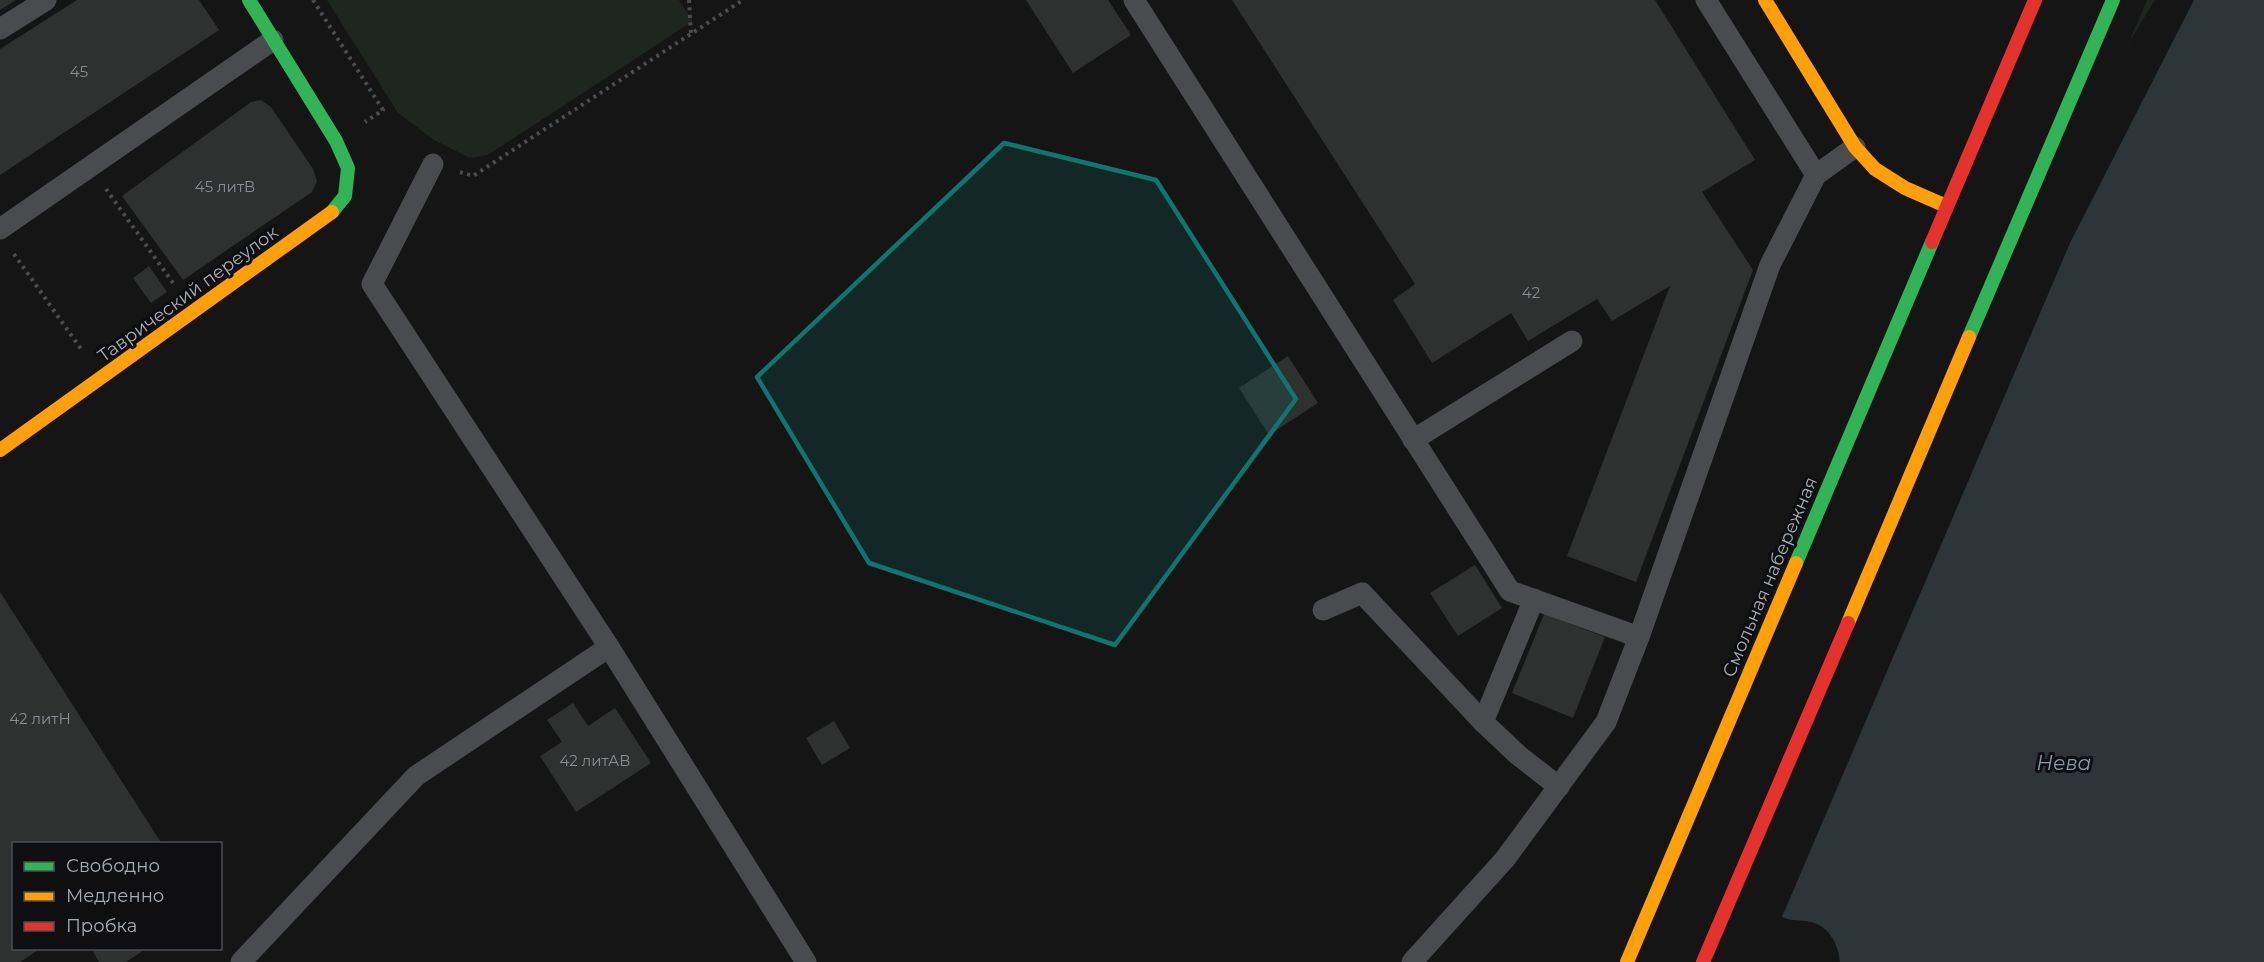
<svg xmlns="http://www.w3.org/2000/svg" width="2264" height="962" viewBox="0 0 2264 962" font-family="Montserrat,sans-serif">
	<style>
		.green { fill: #1f251f }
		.water { fill: #2d3539 }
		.building { fill: #2f3030 }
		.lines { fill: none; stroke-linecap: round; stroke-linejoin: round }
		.path { stroke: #4b4c4f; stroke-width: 4; stroke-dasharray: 3 4.5; stroke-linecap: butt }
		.lane { stroke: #494b4e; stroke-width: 21 }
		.fast { stroke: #30b455; stroke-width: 14 }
		.slow { stroke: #ff9f0a; stroke-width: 14 }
		.jam { stroke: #e5322d; stroke-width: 14 }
		.marked { fill: #0f766e; fill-opacity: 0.2; stroke: #0f766e; stroke-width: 4.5; stroke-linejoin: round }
		.labels { text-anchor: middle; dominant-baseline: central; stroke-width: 6; stroke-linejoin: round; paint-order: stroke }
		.number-label { font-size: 15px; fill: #898e94 }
		.street-label { font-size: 18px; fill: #a7adb5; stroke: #0f0f11 }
		.water-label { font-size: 20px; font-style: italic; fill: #829cac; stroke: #0f0f11 }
	</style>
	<rect width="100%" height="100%" fill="#151515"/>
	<g class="green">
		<polygon points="327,0 679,0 693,21 488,155 470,158 434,140 398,113"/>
		<polygon points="2147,0 2155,0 2128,44"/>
	</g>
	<path class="water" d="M2194,0H2264V962H1840C1838,942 1828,924 1806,921C1797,920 1791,921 1782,917L2070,243Z"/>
	<g class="building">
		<polygon points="0,0 16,0 0,10"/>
		<polygon points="77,0 199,0 219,30 0,175 0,49"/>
		<polygon points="1026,0 1108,0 1131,35 1073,73"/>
		<polygon points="1232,0 1655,0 1755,160 1702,192 1753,270 1636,582 1567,556 1670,286 1612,321 1597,299 1528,341 1511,313 1432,363 1393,300 1415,284"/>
		<polygon points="261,100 271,107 313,169 317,181 312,192 183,280 122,196 251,102"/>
		<polygon points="149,266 167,292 151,303 133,278"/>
		<polygon points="1288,356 1318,403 1269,435 1239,388"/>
		<polygon points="1475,565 1502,608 1458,636 1430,593"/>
		<polygon points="0,592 162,844 14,844 14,948 41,948 20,962 0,962"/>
		<polygon points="1544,614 1605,637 1573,718 1512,693"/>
		<polygon points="573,703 588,726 615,708 651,763 576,812 540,756 562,742 547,720"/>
		<polygon points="834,721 850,748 822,765 806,738"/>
		<polygon points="91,948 147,948 126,962 99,962"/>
	</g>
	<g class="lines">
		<g class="path">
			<polyline points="313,0 383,110 365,122"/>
			<polyline points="689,0 691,34"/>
			<polyline points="460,172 473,176 743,0"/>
			<polyline points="106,189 173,283"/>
			<polyline points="14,254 81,349"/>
		</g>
		<g class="lane">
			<polyline points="1134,0 1510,591 1639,637"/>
			<polyline points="1706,0 1816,175"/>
			<polyline points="0,29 46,0"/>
			<polyline points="433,164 372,284 609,647 806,962"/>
			<polyline points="0,229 273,40"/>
			<polyline points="1413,440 1572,341"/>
			<polyline points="1534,599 1483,722 1518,755 1559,787"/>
			<polyline points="1323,610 1362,593 1483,722"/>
			<polyline points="241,962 416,776 609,647"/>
			<polyline points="1412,962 1505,859 1606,722 1639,637 1770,265 1816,175 1855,147"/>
		</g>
		<g class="fast">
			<polyline points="249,0 336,141 348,168 345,196 332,212"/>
			<polyline points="1969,337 2113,0"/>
			<polyline points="1796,563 1932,242"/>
		</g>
		<g class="slow">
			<polyline points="1765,0 1855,147 1875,169 1905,188 1946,206"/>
			<polyline points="0,450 332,212"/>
			<polyline points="1848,623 1969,337"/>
			<polyline points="1627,962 1796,563"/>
		</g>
		<g class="jam">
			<polyline points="1932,242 2035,0"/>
			<polyline points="1703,962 1848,623"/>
		</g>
	</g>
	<path class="marked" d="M1004,143L1156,180L1296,399L1115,645L869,563L757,377Z"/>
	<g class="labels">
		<g class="number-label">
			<text x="79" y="71">45</text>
			<text x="225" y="186">45 литВ</text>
			<text x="1531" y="292">42</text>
			<text x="40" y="718">42 литН</text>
			<text x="595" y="760">42 литАВ</text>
		</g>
		<g class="street-label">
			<text transform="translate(188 294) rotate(-36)">Таврический переулок</text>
			<text transform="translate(1770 577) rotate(-67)">Смольная набережная</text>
		</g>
		<g class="water-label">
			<text x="2064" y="763">Нева</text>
		</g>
	</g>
	<rect x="12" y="842" width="210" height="108" fill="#0f0f11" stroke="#4c4e53" stroke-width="1.5"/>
	<rect x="24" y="862" width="30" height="9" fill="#30b455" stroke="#4c4e53" stroke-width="1.5"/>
	<text x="66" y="872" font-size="18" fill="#a7adb5">Свободно</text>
	<rect x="24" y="892" width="30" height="9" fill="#ff9f0a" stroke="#4c4e53" stroke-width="1.5"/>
	<text x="66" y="902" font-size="18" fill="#a7adb5">Медленно</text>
	<rect x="24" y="922" width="30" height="9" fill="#e5322d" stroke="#4c4e53" stroke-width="1.5"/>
	<text x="66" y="932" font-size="18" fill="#a7adb5">Пробка</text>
</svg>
